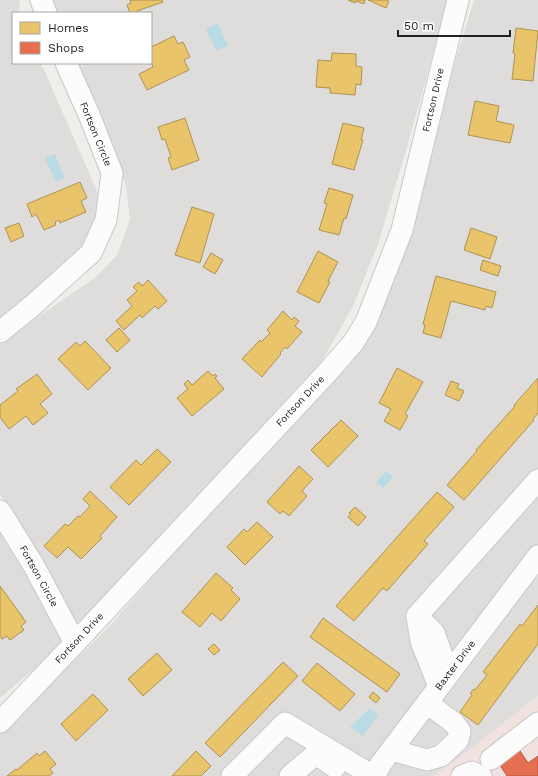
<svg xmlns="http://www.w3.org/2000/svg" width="538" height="776" viewBox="0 0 538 776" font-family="'Work Sans',sans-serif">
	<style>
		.residential { fill: #dedddb }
		.commercial { fill: #f2e2df }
		.water { fill: #badae5 }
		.homes { fill: #e9c46a; stroke: #ad9354 }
		.shops { fill: #e76f51; stroke: #ac5843 }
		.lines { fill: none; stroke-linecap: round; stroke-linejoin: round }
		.minor-casing { stroke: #c8c8c6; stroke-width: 23 }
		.minor { stroke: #fdfcfc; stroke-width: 21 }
		.labels { text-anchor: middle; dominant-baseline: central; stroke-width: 4; stroke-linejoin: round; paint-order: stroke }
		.street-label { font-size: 10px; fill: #212121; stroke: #fff }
	</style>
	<rect width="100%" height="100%" fill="#efeeea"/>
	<g class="residential">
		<polygon points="0,0 20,0 19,13 13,13 13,63 41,63 104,207 90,250 0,321"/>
		<polygon points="51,0 448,0 407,147 378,244 353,306 322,361 213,483 85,621 78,622 71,617 38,556 0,495 0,345 32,321 96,277 117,255 130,219 126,186 77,63 151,63 151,13 57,13"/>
		<polygon points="474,0 538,0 538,696 467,752 433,776 0,776 0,734 106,630 322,385 383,300"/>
		<polygon points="0,528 52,615 63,640 62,645 0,698"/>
	</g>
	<polygon class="commercial" points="538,696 538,776 433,776 467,752"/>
	<g class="water">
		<polygon points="218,23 228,46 216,51 206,29"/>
		<polygon points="55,154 65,178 56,182 45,158"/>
		<polygon points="386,471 393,477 383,488 376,482"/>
		<polygon points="370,708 378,715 363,736 350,727"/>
	</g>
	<g class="homes">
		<polygon points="130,0 162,0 163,2 137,11 138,13 130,13 127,5 131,3"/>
		<polygon points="348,0 365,0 364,4 356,1 355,3"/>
		<polygon points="368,0 387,0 389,1 386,8"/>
		<polygon points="516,28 538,31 533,81 512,79 515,54 513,53"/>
		<polygon points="174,36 178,44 183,42 190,57 184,60 189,70 147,90 139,74 153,67 151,62 151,47"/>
		<polygon points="332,53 356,54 356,66 362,67 361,85 356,84 355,95 330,93 330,88 316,87 318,60 331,61"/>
		<polygon points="475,101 499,106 496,121 514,125 510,143 468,135"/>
		<polygon points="185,118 199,160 172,170 168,158 171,157 165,139 162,140 158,127"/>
		<polygon points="343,123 364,128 361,140 363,140 354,170 332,164"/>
		<polygon points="80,182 87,198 81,201 86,212 60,223 59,220 55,222 56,225 44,230 36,214 32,217 27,204"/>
		<polygon points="329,188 353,195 346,219 344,218 339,235 319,230 327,204 324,203"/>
		<polygon points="192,207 214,214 200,263 175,255"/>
		<polygon points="19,223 24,236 11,242 5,228"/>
		<polygon points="471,228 497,237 490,259 464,250"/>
		<polygon points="318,251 338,262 328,281 330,282 319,303 297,292"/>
		<polygon points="211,253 223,260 215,274 203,267"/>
		<polygon points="483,260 501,266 498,276 480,270"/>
		<polygon points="436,276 496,292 492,308 486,306 485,310 451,301 441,338 423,333 425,325 423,324"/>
		<polygon points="148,280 167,301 158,309 155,306 142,318 140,315 124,330 116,321 132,306 127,300 137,291 133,287 139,282 142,286"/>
		<polygon points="283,311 292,320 294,317 299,321 295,326 302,332 287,349 285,347 280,353 281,354 262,377 242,359 260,340 261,342 270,333 267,330"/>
		<polygon points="119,328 130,340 117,352 106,340"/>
		<polygon points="85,341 111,368 88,390 58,359 76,342 80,346"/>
		<polygon points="397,368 423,382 405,414 408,416 400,430 384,421 391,409 379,403"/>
		<polygon points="208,371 213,376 215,374 217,376 215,378 224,389 192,416 177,398 188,389 184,384 188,380 192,385"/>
		<polygon points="37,374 52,394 40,404 48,413 33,425 26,416 9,429 0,417 0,405 18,391 16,389"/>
		<polygon points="538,378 538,413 533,419 534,420 464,500 447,485 477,451 476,450 515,406 514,405"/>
		<polygon points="451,381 459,384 457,388 464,391 459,401 445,395"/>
		<polygon points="341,420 358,436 328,467 311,450"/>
		<polygon points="157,449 171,462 129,505 110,487 136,460 141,465"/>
		<polygon points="299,466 313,479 302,491 307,496 289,516 283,511 280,514 267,502"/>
		<polygon points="90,491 117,517 100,536 102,538 81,559 68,547 57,558 44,546 65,524 68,526 78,516 80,517 90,506 83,499"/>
		<polygon points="437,492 454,507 424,541 428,544 387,591 383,588 354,621 336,606"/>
		<polygon points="355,507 366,517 358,526 348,517 351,514 349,513"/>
		<polygon points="257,522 273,537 245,565 227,547 244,529 247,532"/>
		<polygon points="216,573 233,588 231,590 240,599 221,621 212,613 200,627 182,612"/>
		<polygon points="0,586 26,622 21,626 24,630 10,640 7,636 2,639 0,636"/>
		<polygon points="538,605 538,644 478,725 460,712 472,695 470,693 474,689 475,690 487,675 483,672 520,624 522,626"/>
		<polygon points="323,618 400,674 387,692 310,637"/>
		<polygon points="214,644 220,650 214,655 208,649"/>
		<polygon points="157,653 172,670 143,696 128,679"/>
		<polygon points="283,662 298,676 220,757 205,743"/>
		<polygon points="317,663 355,694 340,711 302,681"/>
		<polygon points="373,692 380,698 376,703 369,697"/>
		<polygon points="93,694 108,710 76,741 61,724"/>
		<polygon points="45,751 56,764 50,769 53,773 49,776 7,776 16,769 17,770 37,753 39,756"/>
		<polygon points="196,751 211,766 201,776 172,776"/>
	</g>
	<polygon class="shops" points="520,751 528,763 538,756 538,776 507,776 500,765"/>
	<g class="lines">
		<g class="minor-casing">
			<g id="minor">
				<polyline points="41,0 46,13"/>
				<polyline points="0,332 32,306 91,253 106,220 112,173 90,117 66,63"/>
				<polyline points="0,511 34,566 75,643"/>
				<polyline points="417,616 434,633 449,674"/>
				<polyline points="439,687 421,641 417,616 538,480"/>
				<polyline points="0,722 75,643 325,375 353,343 366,322 402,230 458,0"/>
				<polyline points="394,747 402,753 427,760 441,756 458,740 460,731 454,723 427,703"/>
				<polyline points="491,759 538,723"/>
				<polyline points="232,776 285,723 373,776"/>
				<polyline points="290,776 316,754 335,767"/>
				<polyline points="375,776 380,765 538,556"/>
				<polyline points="462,776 472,772 481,776"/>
			</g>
		</g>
		<use href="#minor" class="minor"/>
	</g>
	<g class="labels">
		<g class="street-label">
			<text transform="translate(433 100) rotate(-77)">Fortson Drive</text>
			<text transform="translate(96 134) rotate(68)">Fortson Circle</text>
			<text transform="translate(300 401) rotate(-47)">Fortson Drive</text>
			<text transform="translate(39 576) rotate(61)">Fortson Circle</text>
			<text transform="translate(79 638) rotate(-47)">Fortson Drive</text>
			<text transform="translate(455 665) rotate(-53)">Baxter Drive</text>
		</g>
	</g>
	<rect x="12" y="12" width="140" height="52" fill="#ffffff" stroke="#a6a6a6"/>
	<rect x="20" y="22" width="20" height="12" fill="#e9c46a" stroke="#a6a6a6"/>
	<text x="48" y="32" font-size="12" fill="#212121">Homes</text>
	<rect x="20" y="42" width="20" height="12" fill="#e76f51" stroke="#a6a6a6"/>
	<text x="48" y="52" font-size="12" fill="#212121">Shops</text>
	<path d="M398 30v6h112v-6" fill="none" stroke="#212121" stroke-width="2"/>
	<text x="404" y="30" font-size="12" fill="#212121" stroke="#ffffff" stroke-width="3" paint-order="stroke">50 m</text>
</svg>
